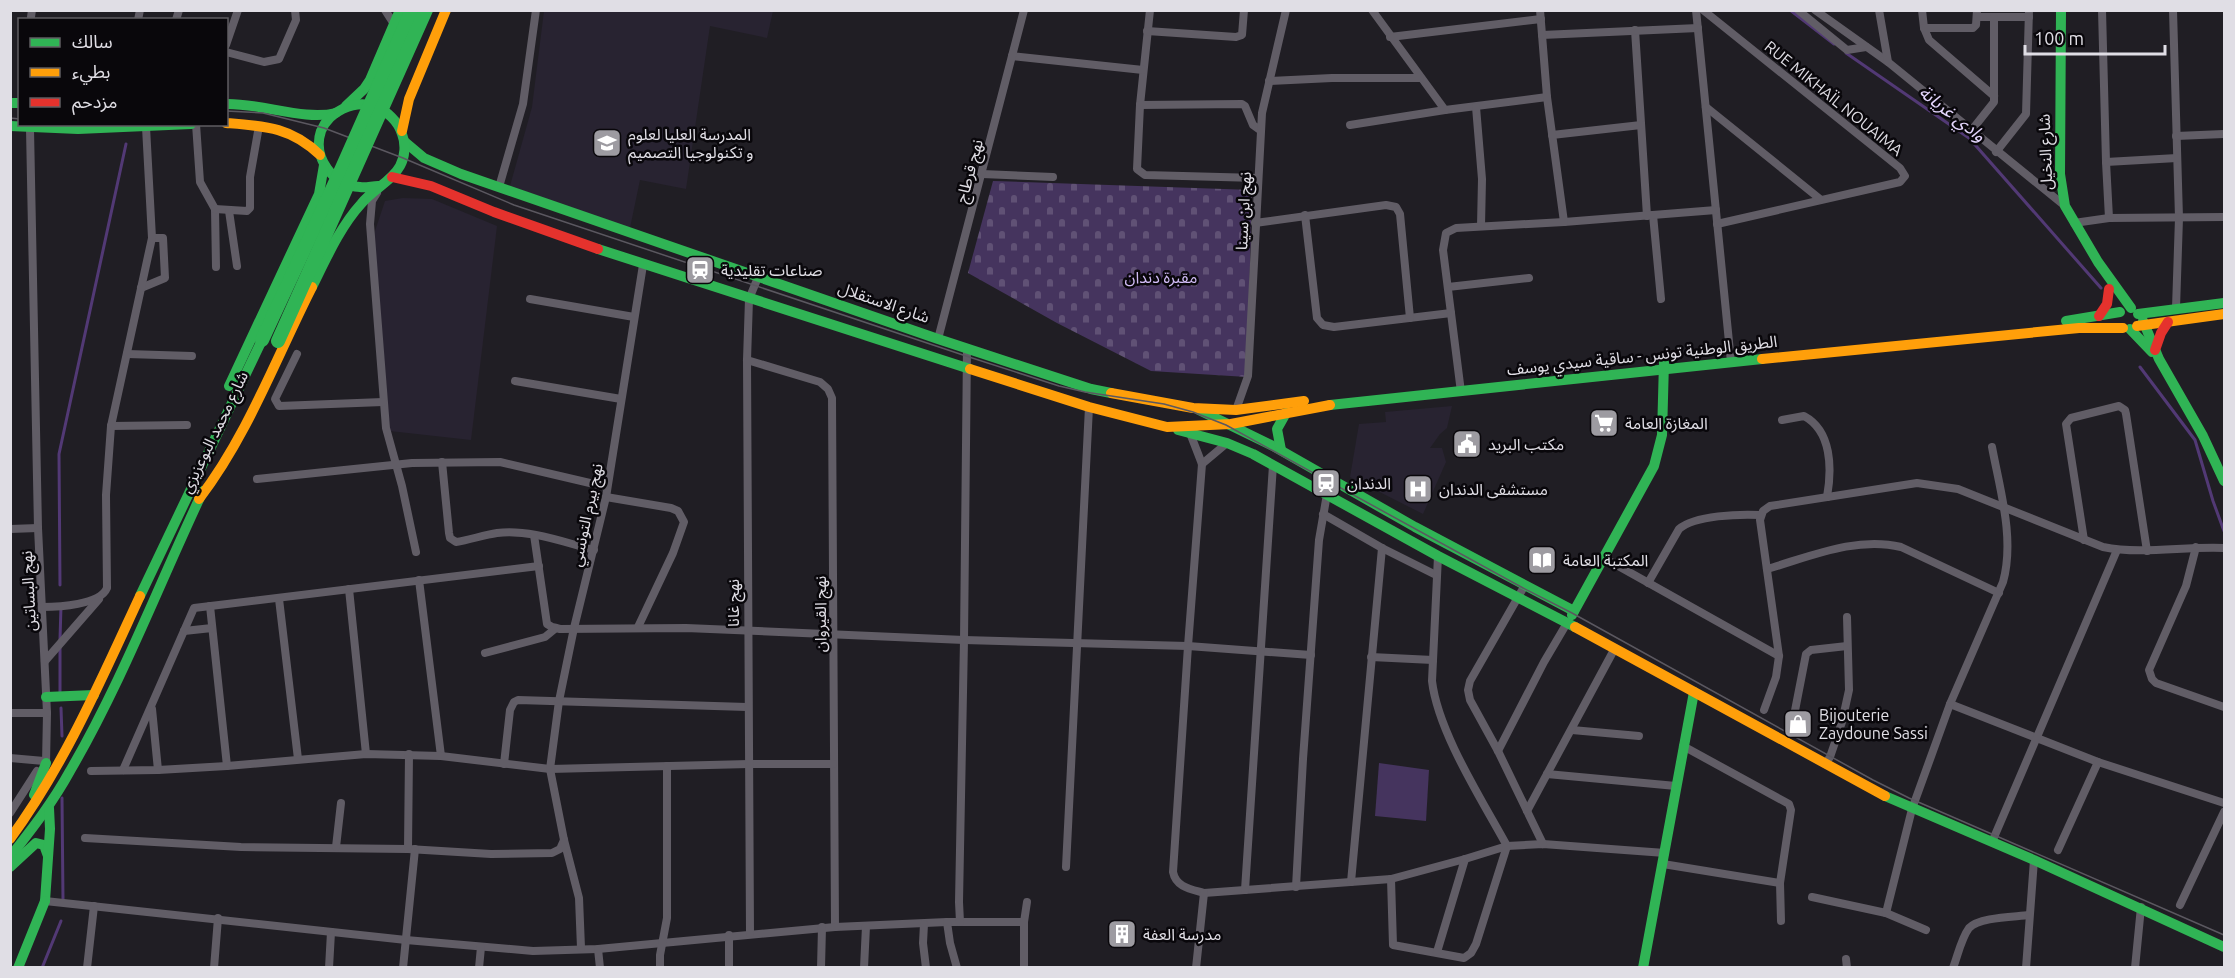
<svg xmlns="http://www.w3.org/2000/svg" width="2235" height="978" viewBox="0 0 2235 978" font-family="Ubuntu,'Noto Sans Arabic',sans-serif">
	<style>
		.built { fill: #282331 }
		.cemetery { fill: url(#cemetery-stones) }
		.park { fill: #45345e }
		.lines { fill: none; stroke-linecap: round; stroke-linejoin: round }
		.stream { stroke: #523975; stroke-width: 3 }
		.street { stroke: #615d66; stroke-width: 8 }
		.fast { stroke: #30b455; stroke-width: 10 }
		.slow { stroke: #ff9f0a; stroke-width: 10 }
		.jam { stroke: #e5322d; stroke-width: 10 }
		.tram { stroke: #5b5860; stroke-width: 1.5 }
		.fast-bridge { stroke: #30b455; stroke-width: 14 }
		.labels { text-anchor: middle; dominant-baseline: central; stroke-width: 5; stroke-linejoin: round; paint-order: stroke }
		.street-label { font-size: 16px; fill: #e0dee5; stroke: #09070b }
		.poi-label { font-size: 16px; fill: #e0dee5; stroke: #09070b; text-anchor: start }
		.park-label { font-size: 16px; fill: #d1bcf6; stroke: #09070b }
		.water-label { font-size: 18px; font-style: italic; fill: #e4d6fd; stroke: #09070b }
	</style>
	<defs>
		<pattern id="cemetery-stones" width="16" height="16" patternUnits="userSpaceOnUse" patternTransform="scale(1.5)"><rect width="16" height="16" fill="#45345e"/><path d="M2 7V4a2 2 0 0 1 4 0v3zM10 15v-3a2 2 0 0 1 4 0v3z" fill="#605175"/></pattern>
	</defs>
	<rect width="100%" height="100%" fill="#201e24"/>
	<g class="built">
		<polygon points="544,11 773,11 767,38 710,26 686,189 640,180 630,228 510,186 532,107"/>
		<polygon points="403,198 432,199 497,226 471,440 390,431 374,234 385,201"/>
		<polygon points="1452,406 1447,428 1440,434 1430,448 1442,448 1446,462 1423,514 1350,477 1359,424 1386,422 1385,412"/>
	</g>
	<polygon class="cemetery" points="993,181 1252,190 1247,377 1151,371 1057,323 968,273"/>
	<polygon class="park" points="1379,763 1429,770 1426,821 1375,816"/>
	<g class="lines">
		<g class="stream">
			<polyline points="1790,10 1834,44"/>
			<polyline points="1846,53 1969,138 2101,288"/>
			<polyline points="2140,367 2195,440 2213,501 2224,531"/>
			<polyline points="60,585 59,454 126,144"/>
			<polyline points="60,639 61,606"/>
			<polyline points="60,692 60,645"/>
			<polyline points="61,708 62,736"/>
			<polyline points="62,798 63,900"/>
			<polyline points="42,968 61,921"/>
		</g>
		<g class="street">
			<polyline points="385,10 394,24"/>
			<polyline points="1150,10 1140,105 1137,169 1145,175 1258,178"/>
			<polyline points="1372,10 1445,110 1547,97"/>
			<polyline points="1696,10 1731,362"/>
			<polyline points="1703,10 1900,168 1905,176 1900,182 1717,224"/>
			<polyline points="1798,10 1847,50 1866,47"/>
			<polyline points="1815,10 1888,62"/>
			<polyline points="1879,10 1888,62 2065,206"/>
			<polyline points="1922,10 1924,28 1929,40 1994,96"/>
			<polyline points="2102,10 2106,162 2109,218"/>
			<polyline points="2173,10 2179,218 2176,308"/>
			<polyline points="31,17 32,10"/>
			<polyline points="1977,17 2029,17"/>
			<polyline points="138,20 140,10"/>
			<polyline points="176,20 179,10"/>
			<polyline points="1924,28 1973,28 1976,25 1977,10"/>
			<polyline points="1635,30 1647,216"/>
			<polyline points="1147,31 1236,37 1242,35 1244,10"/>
			<polyline points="1542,35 1698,28"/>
			<polyline points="1390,37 1541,19"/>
			<polyline points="226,45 238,10"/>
			<polyline points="226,52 264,62 279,59 296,20 295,10"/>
			<polyline points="1012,56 1143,70"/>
			<polyline points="1269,81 1332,78 1420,78"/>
			<polyline points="1140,105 1242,104 1245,106 1253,125 1260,130"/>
			<polyline points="1476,107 1482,179 1481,226"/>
			<polyline points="1706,107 1820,199"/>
			<polyline points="196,124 200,182 215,209 216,267"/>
			<polyline points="1350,125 1445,110"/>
			<polyline points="30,129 38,528 47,713 46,763"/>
			<polyline points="1971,131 1994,102 1994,17"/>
			<polyline points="1552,135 1641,125"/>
			<polyline points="2176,136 2224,134"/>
			<polyline points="1996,152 2026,114 2029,10"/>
			<polyline points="2106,162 2177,158"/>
			<polyline points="982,174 1053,177"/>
			<polyline points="499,187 523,104 536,10"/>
			<polyline points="377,193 372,201 370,224 386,428 402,486 416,552"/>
			<polyline points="215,209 247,211 250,208 250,177 259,126"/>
			<polyline points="229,211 237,266"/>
			<polyline points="1305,215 1317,318 1323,325 1334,327 1451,313"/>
			<polyline points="1653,215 1661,299"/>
			<polyline points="1564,222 1716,210"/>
			<polyline points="1255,223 1386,205 1396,207 1400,214 1410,318"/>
			<polyline points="2074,223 2109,218 2224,217"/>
			<polyline points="1448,287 1529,278"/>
			<polyline points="141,288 165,278 163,238 152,238"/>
			<polyline points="530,299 634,317"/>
			<polyline points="938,339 1024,10"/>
			<polyline points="127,354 192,356"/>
			<polyline points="297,354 275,399 279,406 383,402"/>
			<polyline points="747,360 820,382 828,389 832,398 835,927"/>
			<polyline points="515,381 621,399"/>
			<polyline points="1461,392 1443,250 1446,233 1456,228 1564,222 1547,97 1540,10"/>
			<polyline points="1236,410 1248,376 1262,113 1286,10"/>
			<path d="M1782,420L1804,416C1832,431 1832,469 1827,497"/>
			<polyline points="111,426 187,425"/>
			<path d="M1190,433L1202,464L1188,646L1173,872C1176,887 1190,889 1204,893L1391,879L1465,859L1507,846L1543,844L1665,853"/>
			<path d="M442,462L449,533L450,538L456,542C470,540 483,535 497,533C529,529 563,542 594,550"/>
			<polyline points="1202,464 1227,443"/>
			<polyline points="257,479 412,463 500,462 607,487"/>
			<polyline points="606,497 671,508 678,511 684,522 673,553 638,627"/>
			<polyline points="1323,514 1382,548 1436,575"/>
			<polyline points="10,529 38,528"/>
			<polyline points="534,535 547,624 552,627 560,629 686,628 964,640 1188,646 1311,655"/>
			<polyline points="2084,540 2066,424 2071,418 2119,406 2125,410 2126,414 2147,551"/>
			<polyline points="2196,547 2186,586 2149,670 2152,679 2156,683 2224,707"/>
			<polyline points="1604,558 1779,656"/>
			<path d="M1767,569C1809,557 1856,536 1901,547L1999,593"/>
			<polyline points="419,580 441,756"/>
			<path d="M1648,583L1679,529C1695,515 1740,514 1761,515"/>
			<polyline points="1525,585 1470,681 1468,690 1470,700 1498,751 1543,844"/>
			<polyline points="349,589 366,754"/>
			<polyline points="279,599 298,759"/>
			<polyline points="210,606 227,766"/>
			<path d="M42,607C58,607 100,605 107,588L106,495L111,426L152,238L146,127"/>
			<polyline points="184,631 212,628"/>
			<polyline points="485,653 545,637 556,628"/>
			<polyline points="1371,657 1433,660"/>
			<polyline points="45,661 99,599"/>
			<polyline points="1950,704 2098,762 2224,803"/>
			<polyline points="152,709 158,770"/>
			<path d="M1764,710L1776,677L1779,656L1760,520L1763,511L1770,506L1917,483L1958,489L2103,547C2143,555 2184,546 2224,548"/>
			<polyline points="10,713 47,713"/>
			<polyline points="1792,726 1806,654 1811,650 1847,646"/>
			<polyline points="1572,730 1639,736"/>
			<polyline points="1683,746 1789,804 1791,810 1780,883 1781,921"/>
			<polyline points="1498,751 1544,662 1567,623"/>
			<polyline points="10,758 44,761"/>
			<polyline points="504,764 510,710 514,702 518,700 747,707"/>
			<polyline points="1825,764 1830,757 1842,722 1849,690 1847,617"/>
			<polyline points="123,770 194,608 539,566"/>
			<polyline points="91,771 158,770 227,766 366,754 441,756 550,769 749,764 833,764"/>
			<polyline points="1547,774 1676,786"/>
			<polyline points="1527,811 1615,648"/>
			<polyline points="10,813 37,771"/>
			<polyline points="85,838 241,847 408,849 491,854 552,853 560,849 564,840"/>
			<polyline points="1992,842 2117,550"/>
			<polyline points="336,847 341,803"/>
			<polyline points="408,849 409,754"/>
			<polyline points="2058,850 2098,762"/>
			<polyline points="1663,864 1780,883"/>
			<polyline points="1066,867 1089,407"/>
			<path d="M1391,879L1393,945L1464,958L1471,953L1476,944L1507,846C1482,800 1438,732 1432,681L1438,556"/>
			<polyline points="1351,882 1382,548"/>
			<polyline points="1296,887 1303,759 1319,540 1327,494"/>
			<polyline points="1245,890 1273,465"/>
			<polyline points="1812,897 1886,913 1926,930"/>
			<polyline points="45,901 406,940 533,951 598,949 835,927 947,922 1024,922"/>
			<polyline points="2180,905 2224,812"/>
			<path d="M1886,913L1912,809L1950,704L2003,582C2015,539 2000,490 1992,447"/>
			<polyline points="947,922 950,943 957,968"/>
			<polyline points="960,922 959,902 964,640 967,348"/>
			<polyline points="924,924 923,943 926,968"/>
			<polyline points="750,933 747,360 749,299 759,275"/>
			<polyline points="581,948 579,898 564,840 550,769 559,701 574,628 606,497 643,265"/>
			<polyline points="598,949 600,968"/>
			<polyline points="1437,952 1465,859"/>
			<polyline points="1846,959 1847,968"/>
			<polyline points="87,968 94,906"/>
			<polyline points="214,968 218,918"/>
			<polyline points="329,968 331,932"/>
			<polyline points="403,968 415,849"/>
			<polyline points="479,968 481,947"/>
			<polyline points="660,968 660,955 667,918 667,766"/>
			<polyline points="729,968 729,935"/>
			<polyline points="821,968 822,927"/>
			<polyline points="864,968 866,926"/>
			<polyline points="1024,968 1024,922 1027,902"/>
			<polyline points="1196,968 1204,893"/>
			<path d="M1953,968C1958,955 1961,939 1969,928C1979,917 2014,917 2029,915"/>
			<polyline points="2026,968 2034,860"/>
			<polyline points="2135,968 2141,907"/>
		</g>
		<g class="fast">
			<polyline points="2061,10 2060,174 2065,206 2098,262 2131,308"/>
			<polyline points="10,103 20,103"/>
			<path d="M226,104C262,103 304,121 336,113"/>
			<polyline points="346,106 364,89 370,80 400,10"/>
			<polyline points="10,126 78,129 191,124"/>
			<polyline points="405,142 424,158 461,174 938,339 1091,389 1111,393"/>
			<polyline points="598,249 970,369"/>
			<path d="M312,287C326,259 340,227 361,204C372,190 392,181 400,166C405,157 406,144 402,134C398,121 387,111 374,106C354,100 329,111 321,131C312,157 333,186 360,187C366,188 372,186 378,186"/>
			<polyline points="2138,314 2224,303"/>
			<polyline points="2066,321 2120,312"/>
			<polyline points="2143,321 2159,359 2203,436 2224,481"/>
			<polyline points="2130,329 2152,352"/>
			<polyline points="229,386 319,194 324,165"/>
			<polyline points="1330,405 1762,359"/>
			<polyline points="1199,410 1273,446 1415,527 1574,611"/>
			<polyline points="1178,430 1227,443 1253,454 1438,556 1575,627"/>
			<polyline points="1281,450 1277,429 1286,413"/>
			<polyline points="140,596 262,340"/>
			<polyline points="1572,615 1654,466 1662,435 1664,362"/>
			<polyline points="46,697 94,695"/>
			<polyline points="34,795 46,763"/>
			<polyline points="1885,796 2034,860 2224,947"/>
			<path d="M10,857C32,829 53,802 70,771C122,682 159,584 203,491"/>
			<polyline points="10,867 36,843 44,845 48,856"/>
			<polyline points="45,901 50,829 49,808"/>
			<polyline points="18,968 45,901"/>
			<polyline points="1643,968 1694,692"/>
		</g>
		<g class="slow">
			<path d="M226,123C265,126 291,127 320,155"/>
			<polyline points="402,131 409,99 446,10"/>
			<polyline points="2137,326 2224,314"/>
			<polyline points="1762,359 2079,328 2123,328"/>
			<polyline points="970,369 1089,407 1167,427 1231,424 1330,405"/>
			<polyline points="1111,393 1193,408 1236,410 1304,401"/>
			<path d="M199,499C248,435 276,358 312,287"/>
			<polyline points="1575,627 1885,796"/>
			<path d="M10,839C65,764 101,680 140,596"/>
		</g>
		<g class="jam">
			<polyline points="392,177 431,186 494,212 598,249"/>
			<polyline points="2099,316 2107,304 2109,289"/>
			<polyline points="2155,350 2161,333 2168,322"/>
		</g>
		<g class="tram">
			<polyline points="226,111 263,113 324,128 403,158 514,205 966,356 1059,386 1085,392 1164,404 1193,412 1226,425 1523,588 1572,613 1873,780 1909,798 2224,935"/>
			<polyline points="10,118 20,119"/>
		</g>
		<g class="fast-bridge">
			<polyline points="262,340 342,168 412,10"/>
			<polyline points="278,341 426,10"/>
		</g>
	</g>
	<defs>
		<g id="university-square" transform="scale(1.5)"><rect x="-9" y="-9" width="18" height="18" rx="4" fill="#9d9ba1" stroke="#09070b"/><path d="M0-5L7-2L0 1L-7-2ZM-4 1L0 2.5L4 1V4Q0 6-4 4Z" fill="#fff"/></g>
		<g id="station-square" transform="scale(1.5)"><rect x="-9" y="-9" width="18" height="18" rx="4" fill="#9d9ba1" stroke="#09070b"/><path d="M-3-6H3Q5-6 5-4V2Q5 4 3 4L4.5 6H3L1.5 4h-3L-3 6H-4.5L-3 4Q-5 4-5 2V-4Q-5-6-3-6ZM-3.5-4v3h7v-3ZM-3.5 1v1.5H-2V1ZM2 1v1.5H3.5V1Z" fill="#fff"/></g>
		<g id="supermarket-square" transform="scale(1.5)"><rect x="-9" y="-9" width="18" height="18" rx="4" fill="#9d9ba1" stroke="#09070b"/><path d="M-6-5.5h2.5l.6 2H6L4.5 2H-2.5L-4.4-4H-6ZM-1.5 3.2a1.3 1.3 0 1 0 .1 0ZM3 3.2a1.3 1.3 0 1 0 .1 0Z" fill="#fff"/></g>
		<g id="civic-square" transform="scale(1.5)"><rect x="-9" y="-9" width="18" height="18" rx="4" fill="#9d9ba1" stroke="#09070b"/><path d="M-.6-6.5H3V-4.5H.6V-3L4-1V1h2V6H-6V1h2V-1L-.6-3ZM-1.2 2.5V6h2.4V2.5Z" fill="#fff"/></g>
		<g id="hospital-square" transform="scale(1.5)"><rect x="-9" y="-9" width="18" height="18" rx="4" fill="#9d9ba1" stroke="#09070b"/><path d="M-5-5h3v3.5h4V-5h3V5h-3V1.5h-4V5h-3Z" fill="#fff"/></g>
		<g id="library-square" transform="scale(1.5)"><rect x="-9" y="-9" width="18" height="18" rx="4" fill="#9d9ba1" stroke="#09070b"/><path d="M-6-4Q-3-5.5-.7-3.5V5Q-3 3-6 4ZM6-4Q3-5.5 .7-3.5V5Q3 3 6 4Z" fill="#fff"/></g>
		<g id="shop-square" transform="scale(1.5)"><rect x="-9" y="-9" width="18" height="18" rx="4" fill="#9d9ba1" stroke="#09070b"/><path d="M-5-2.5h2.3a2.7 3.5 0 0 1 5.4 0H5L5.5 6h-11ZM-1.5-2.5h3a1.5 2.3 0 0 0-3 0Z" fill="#fff"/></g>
		<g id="building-square" transform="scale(1.5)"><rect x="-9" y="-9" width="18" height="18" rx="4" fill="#9d9ba1" stroke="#09070b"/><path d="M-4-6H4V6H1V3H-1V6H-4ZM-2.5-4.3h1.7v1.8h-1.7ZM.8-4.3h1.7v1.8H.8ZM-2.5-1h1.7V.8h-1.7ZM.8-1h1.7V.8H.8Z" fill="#fff"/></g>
	</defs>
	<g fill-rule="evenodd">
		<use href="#university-square" x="607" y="143"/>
		<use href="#station-square" x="700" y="270"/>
		<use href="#supermarket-square" x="1604" y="423"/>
		<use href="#civic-square" x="1467" y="444"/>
		<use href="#station-square" x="1326" y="483"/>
		<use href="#hospital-square" x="1418" y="489"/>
		<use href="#library-square" x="1542" y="560"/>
		<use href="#shop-square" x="1798" y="724"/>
		<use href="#building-square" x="1122" y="934"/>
	</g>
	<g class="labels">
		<g class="street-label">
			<text transform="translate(1834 98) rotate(39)">RUE MIKHAÏL NOUAIMA</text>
			<text transform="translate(2045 152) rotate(-92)">شارع النخيل</text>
			<text transform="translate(969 171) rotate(-75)">نهج قرطاج</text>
			<text transform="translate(1243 211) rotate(-87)">نهج ابن سينا</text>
			<text transform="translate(884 302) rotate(19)">شارع الاستقلال</text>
			<text transform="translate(1642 355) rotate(-6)">الطريق الوطنية تونس - ساقية سيدي يوسف</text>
			<text transform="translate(214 432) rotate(-64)">شارع محمد البوعزيزي</text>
			<text transform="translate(586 515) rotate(-78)">نهج بيرم التونسي</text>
			<text transform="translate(28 591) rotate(-93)">نهج البساتين</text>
			<text transform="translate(733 603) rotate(-90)">نهج غانا</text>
			<text transform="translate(820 614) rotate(-90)">نهج القيروان</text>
		</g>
		<g class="poi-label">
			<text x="628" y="134">المدرسة العليا لعلوم<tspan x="628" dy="18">و تكنولوجيا التصميم</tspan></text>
			<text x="721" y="270">صناعات تقليدية</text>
			<text x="1625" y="423">المغازة العامة</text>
			<text x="1488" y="444">مكتب البريد</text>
			<text x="1347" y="483">الدندان</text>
			<text x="1439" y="489">مستشفى الدندان</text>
			<text x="1563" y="560">المكتبة العامة</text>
			<text x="1819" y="715">Bijouterie<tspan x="1819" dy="18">Zaydoune Sassi</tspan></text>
			<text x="1143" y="934">مدرسة العفة</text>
		</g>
		<g class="park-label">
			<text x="1161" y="277">مقبرة دندان</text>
		</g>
		<g class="water-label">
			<text transform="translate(1953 113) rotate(38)">وادي غريانة</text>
		</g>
	</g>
	<rect width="2235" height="978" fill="none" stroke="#e0dee5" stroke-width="24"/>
	<rect x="18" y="18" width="210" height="108" fill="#09070b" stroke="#5f5d62" stroke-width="1.5"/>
	<rect x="30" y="38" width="30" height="9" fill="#30b455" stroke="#5f5d62" stroke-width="1.5"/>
	<text x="72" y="48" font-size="18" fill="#e0dee5">سالك</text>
	<rect x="30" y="68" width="30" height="9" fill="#ff9f0a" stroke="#5f5d62" stroke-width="1.5"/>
	<text x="72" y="78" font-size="18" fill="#e0dee5">بطيء</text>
	<rect x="30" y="98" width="30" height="9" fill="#e5322d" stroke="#5f5d62" stroke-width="1.5"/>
	<text x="72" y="108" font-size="18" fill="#e0dee5">مزدحم</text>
	<path d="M2025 45v9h140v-9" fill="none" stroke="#e0dee5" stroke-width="3"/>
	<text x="2034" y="45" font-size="18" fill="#e0dee5" stroke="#09070b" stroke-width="4.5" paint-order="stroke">100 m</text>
</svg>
